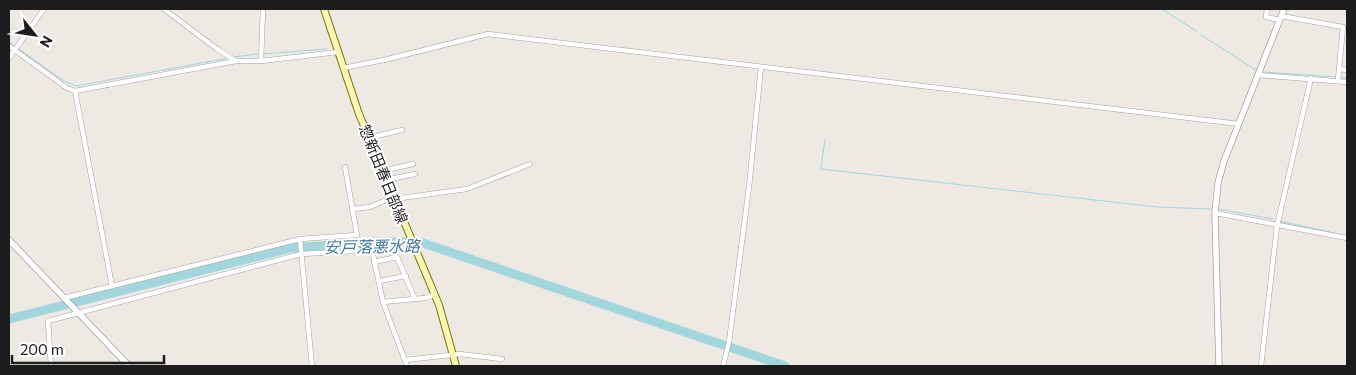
<svg xmlns="http://www.w3.org/2000/svg" width="1356" height="375" viewBox="0 0 1356 375" font-family="Commissioner,'Noto Sans JP',sans-serif">
	<style>
		.lines { fill: none; stroke-linecap: round; stroke-linejoin: round }
		.stream { stroke: #a1d6dd; stroke-width: 1 }
		.river { stroke: #a1d6dd; stroke-width: 9 }
		.minor-casing { stroke: #a3a3a3; stroke-width: 5.5 }
		.tertiary-casing { stroke: #a3a3a3; stroke-width: 7 }
		.secondary-casing { stroke: #747502; stroke-width: 8 }
		.minor { stroke: #fff; stroke-width: 4.5 }
		.tertiary { stroke: #fff; stroke-width: 5.5 }
		.secondary { stroke: #fbf7b3; stroke-width: 6 }
		.labels { text-anchor: middle; dominant-baseline: central; stroke-width: 4; stroke-linejoin: round; paint-order: stroke }
		.street-label { font-size: 15px; fill: #1c1c1c; stroke: #fff }
		.water-label { font-size: 16px; font-style: italic; fill: #42799e; stroke: #fff }
	</style>
	<rect width="100%" height="100%" fill="#eee9e2"/>
	<g class="lines">
		<g class="stream">
			<polyline points="1162,9 1196,31"/>
			<polyline points="1201,35 1256,70"/>
			<polyline points="9,42 64,81 76,86 229,58"/>
			<polyline points="263,54 327,49"/>
			<polyline points="233,57 259,54"/>
			<polyline points="1263,72 1336,77"/>
			<polyline points="1341,78 1347,78"/>
			<polyline points="825,139 821,169 1157,207 1210,209"/>
			<polyline points="1219,209 1273,219"/>
			<polyline points="1280,221 1347,236"/>
		</g>
		<polyline class="river" points="9,319 291,248 374,242 420,242 785,366"/>
		<g class="minor-casing">
			<g id="minor">
				<polyline points="164,9 217,49 236,61 261,61 338,52"/>
				<polyline points="1267,9 1266,17 1280,20"/>
				<polyline points="1281,16 1343,27 1338,80"/>
				<polyline points="9,46 67,88 75,91 236,61"/>
				<polyline points="9,58 44,9"/>
				<polyline points="261,61 263,9"/>
				<polyline points="343,68 384,60 488,34 1239,124"/>
				<polyline points="1339,69 1347,70"/>
				<polyline points="1258,75 1347,82"/>
				<polyline points="75,91 112,286"/>
				<polyline points="368,138 402,130"/>
				<polyline points="382,171 413,164"/>
				<polyline points="385,180 415,174"/>
				<polyline points="394,199 467,189 530,164"/>
				<polyline points="352,209 370,207 393,197"/>
				<polyline points="1215,213 1347,238"/>
				<polyline points="300,239 312,366"/>
				<polyline points="374,262 397,257 415,299"/>
				<polyline points="379,281 406,276"/>
				<polyline points="64,298 300,239 357,235 345,167"/>
				<polyline points="383,302 425,298 434,295"/>
				<polyline points="405,360 460,354 502,359"/>
				<polyline points="51,366 48,321 301,254 372,250 383,302 407,366"/>
				<polyline points="723,366 729,342 749,187 761,67"/>
				<polyline points="1261,366 1277,226 1311,78"/>
			</g>
		</g>
		<g class="tertiary-casing">
			<g id="tertiary">
				<polyline points="9,240 129,366"/>
				<polyline points="1219,366 1215,213 1218,183 1224,161 1284,9"/>
			</g>
		</g>
		<g class="secondary-casing">
			<polyline id="secondary" points="324,9 359,114 439,305 456,366"/>
		</g>
		<use href="#minor" class="minor"/>
		<use href="#tertiary" class="tertiary"/>
		<use href="#secondary" class="secondary"/>
	</g>
	<g class="labels">
		<g class="street-label">
			<text transform="translate(384 174) rotate(68)">惣新田春日部線</text>
		</g>
		<g class="water-label">
			<text transform="translate(372 246) rotate(-1)">安戸落悪水路</text>
		</g>
	</g>
	<rect width="1356" height="375" fill="none" stroke="#1c1c1c" stroke-width="20"/>
	<g transform="translate(35 35) rotate(120)" stroke="#ffffff" stroke-width="4" paint-order="stroke">
	<path d="M0-4L9 19L0 12L-9 19Z" fill="#1c1c1c"/>
	<text y="-8" font-size="14" font-weight="bold" text-anchor="middle" fill="#1c1c1c">N</text>
	</g>
	<path d="M12 355v8h152v-8" fill="none" stroke="#1c1c1c" stroke-width="2.5"/>
	<text x="20" y="355" font-size="15" fill="#1c1c1c" stroke="#ffffff" stroke-width="4" paint-order="stroke">200 m</text>
</svg>
